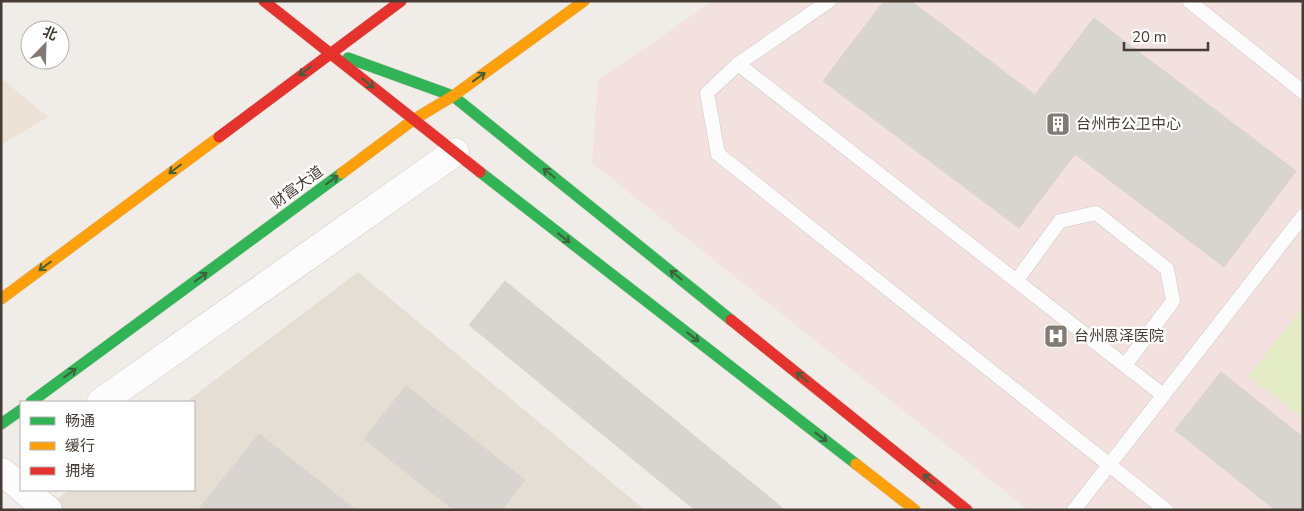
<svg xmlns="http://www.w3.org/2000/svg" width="1304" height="511" viewBox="0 0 1304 511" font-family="'Nunito Sans','Noto Sans SC',sans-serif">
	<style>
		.residential { fill: #e5ded5 }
		.education { fill: #ece2d7 }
		.medical { fill: #f3e1e0 }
		.green { fill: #e4ecc6 }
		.building { fill: #d8d4cf; stroke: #d9d3ce }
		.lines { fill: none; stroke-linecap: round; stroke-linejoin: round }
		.lane-casing { stroke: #cdc9c4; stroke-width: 15 }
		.street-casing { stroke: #cdc9c4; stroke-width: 29 }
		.fast-casing { stroke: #d2cac0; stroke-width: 12 }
		.slow-casing { stroke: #d2cac0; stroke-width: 12 }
		.jam-casing { stroke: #d2cac0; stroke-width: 12 }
		.lane { stroke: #fdfcfc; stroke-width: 14 }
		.street { stroke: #fdfcfc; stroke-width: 28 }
		.fast { stroke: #30b455; stroke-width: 11 }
		.slow { stroke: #ff9f0a; stroke-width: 11 }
		.jam { stroke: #e5322d; stroke-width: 11 }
		.oneway { stroke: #40603e }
		.labels { text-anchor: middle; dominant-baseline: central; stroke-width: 4.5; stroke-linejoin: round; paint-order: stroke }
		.poi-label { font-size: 15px; fill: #473c34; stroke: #fff; text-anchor: start }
		.street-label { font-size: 15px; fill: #473c34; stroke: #fff }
	</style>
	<rect width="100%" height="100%" fill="#f0ede8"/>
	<polygon class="residential" points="358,272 645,510 43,510 69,490 194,490 194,402 186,402"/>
	<polygon class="education" points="1,78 48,117 1,145"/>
	<polygon class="medical" points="713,1 1303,1 1303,510 1028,510 592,163 598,80"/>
	<polygon class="green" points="1303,307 1303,418 1248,376"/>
	<g class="building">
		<polygon points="884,1 911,1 1035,95 1094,18 1296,171 1224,267 1075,154 1019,228 823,81"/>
		<polygon points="505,281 785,510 695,510 469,325"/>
		<polygon points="1221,372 1303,437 1303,510 1275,510 1175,430"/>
		<polygon points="406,386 525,480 502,510 454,510 364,439"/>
		<polygon points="259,434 356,510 198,510"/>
	</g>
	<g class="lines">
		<g class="lane-casing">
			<g id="lane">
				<polyline points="829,1 738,64 707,93 718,154 1166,510"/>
				<polyline points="1189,1 1303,92"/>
				<polyline points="738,64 1163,395"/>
				<polyline points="1017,280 1060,221 1096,213 1167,269 1173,301 1125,365"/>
				<polyline points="1074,510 1303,216"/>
			</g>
		</g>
		<g class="street-casing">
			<g id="street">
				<polyline points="101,402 455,152"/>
				<polyline points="2,472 21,487"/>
				<polyline points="24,490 48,510"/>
			</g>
		</g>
		<g class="fast-casing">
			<g id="fast">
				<polyline points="348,58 453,96 731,320"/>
				<polyline points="480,172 856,464"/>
				<polyline points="31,402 342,173"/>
				<polyline points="1,424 21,410"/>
			</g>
		</g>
		<g class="slow-casing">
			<g id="slow">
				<polyline points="342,173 413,120 453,96 584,1"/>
				<polyline points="1,299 219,137"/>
				<polyline points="856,464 915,510"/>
			</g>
		</g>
		<g class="jam-casing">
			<g id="jam">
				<polyline points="264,1 480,172"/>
				<polyline points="219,137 401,1"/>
				<polyline points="731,320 967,510"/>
			</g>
		</g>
		<use href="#lane" class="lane"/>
		<use href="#street" class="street"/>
		<use href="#fast" class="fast"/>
		<use href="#slow" class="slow"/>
		<use href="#jam" class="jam"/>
	</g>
	<defs><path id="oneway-shaft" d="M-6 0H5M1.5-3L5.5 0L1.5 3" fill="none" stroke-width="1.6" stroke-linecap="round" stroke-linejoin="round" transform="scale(1.25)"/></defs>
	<g class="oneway">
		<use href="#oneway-shaft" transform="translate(305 71) rotate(143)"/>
		<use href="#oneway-shaft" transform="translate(479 77) rotate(-36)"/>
		<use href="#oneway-shaft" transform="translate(368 83) rotate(40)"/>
		<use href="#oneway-shaft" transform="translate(175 169) rotate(143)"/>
		<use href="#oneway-shaft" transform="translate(549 173) rotate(-141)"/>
		<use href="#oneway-shaft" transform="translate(332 180) rotate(-36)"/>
		<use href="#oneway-shaft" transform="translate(564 238) rotate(38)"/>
		<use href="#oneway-shaft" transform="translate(45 266) rotate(143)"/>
		<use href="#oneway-shaft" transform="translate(676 275) rotate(-141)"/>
		<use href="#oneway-shaft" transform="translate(201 277) rotate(-36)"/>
		<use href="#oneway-shaft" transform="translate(693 337) rotate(38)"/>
		<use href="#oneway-shaft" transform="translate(70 373) rotate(-36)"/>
		<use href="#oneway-shaft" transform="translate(802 377) rotate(-141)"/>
		<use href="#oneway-shaft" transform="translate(821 437) rotate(38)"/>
		<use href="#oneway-shaft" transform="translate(929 479) rotate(-141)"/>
	</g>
	<defs>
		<g id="building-square" transform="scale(1.25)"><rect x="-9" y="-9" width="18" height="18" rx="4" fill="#827a73" stroke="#fff"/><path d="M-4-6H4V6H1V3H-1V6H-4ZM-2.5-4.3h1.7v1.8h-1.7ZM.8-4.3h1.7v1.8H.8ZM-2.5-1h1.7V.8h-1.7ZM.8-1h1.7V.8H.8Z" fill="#fff"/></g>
		<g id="hospital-square" transform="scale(1.25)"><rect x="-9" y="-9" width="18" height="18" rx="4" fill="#827a73" stroke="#fff"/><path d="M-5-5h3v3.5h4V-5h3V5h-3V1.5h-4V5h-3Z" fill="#fff"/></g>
	</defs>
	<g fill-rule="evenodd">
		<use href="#building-square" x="1058" y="124"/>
		<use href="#hospital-square" x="1056" y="336"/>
	</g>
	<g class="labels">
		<g class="poi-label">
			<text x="1076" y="124">台州市公卫中心</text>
			<text x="1074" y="336">台州恩泽医院</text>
		</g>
		<g class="street-label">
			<text transform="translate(297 187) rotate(-36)">财富大道</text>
		</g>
	</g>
	<rect width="1304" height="511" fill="none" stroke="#473c34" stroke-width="5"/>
	<rect x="20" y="401" width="175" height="90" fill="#ffffff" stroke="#b5b1ae"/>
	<rect x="30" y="417" width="25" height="8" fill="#30b455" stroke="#b5b1ae"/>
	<text x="65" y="426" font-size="15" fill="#473c34">畅通</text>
	<rect x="30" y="442" width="25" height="8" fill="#ff9f0a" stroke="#b5b1ae"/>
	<text x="65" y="451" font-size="15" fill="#473c34">缓行</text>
	<rect x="30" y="467" width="25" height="8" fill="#e5322d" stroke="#b5b1ae"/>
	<text x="65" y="476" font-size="15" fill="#473c34">拥堵</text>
	<g transform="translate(45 45) rotate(23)"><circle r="24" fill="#ffffff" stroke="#b5b1ae"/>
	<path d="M0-4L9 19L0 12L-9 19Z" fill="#827a73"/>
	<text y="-8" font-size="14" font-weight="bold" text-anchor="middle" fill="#473c34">北</text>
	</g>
	<path d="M1124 42v8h84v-8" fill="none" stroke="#473c34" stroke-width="2.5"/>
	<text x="1132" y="42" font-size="15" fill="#473c34" stroke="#ffffff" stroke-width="4" paint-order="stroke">20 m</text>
</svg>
